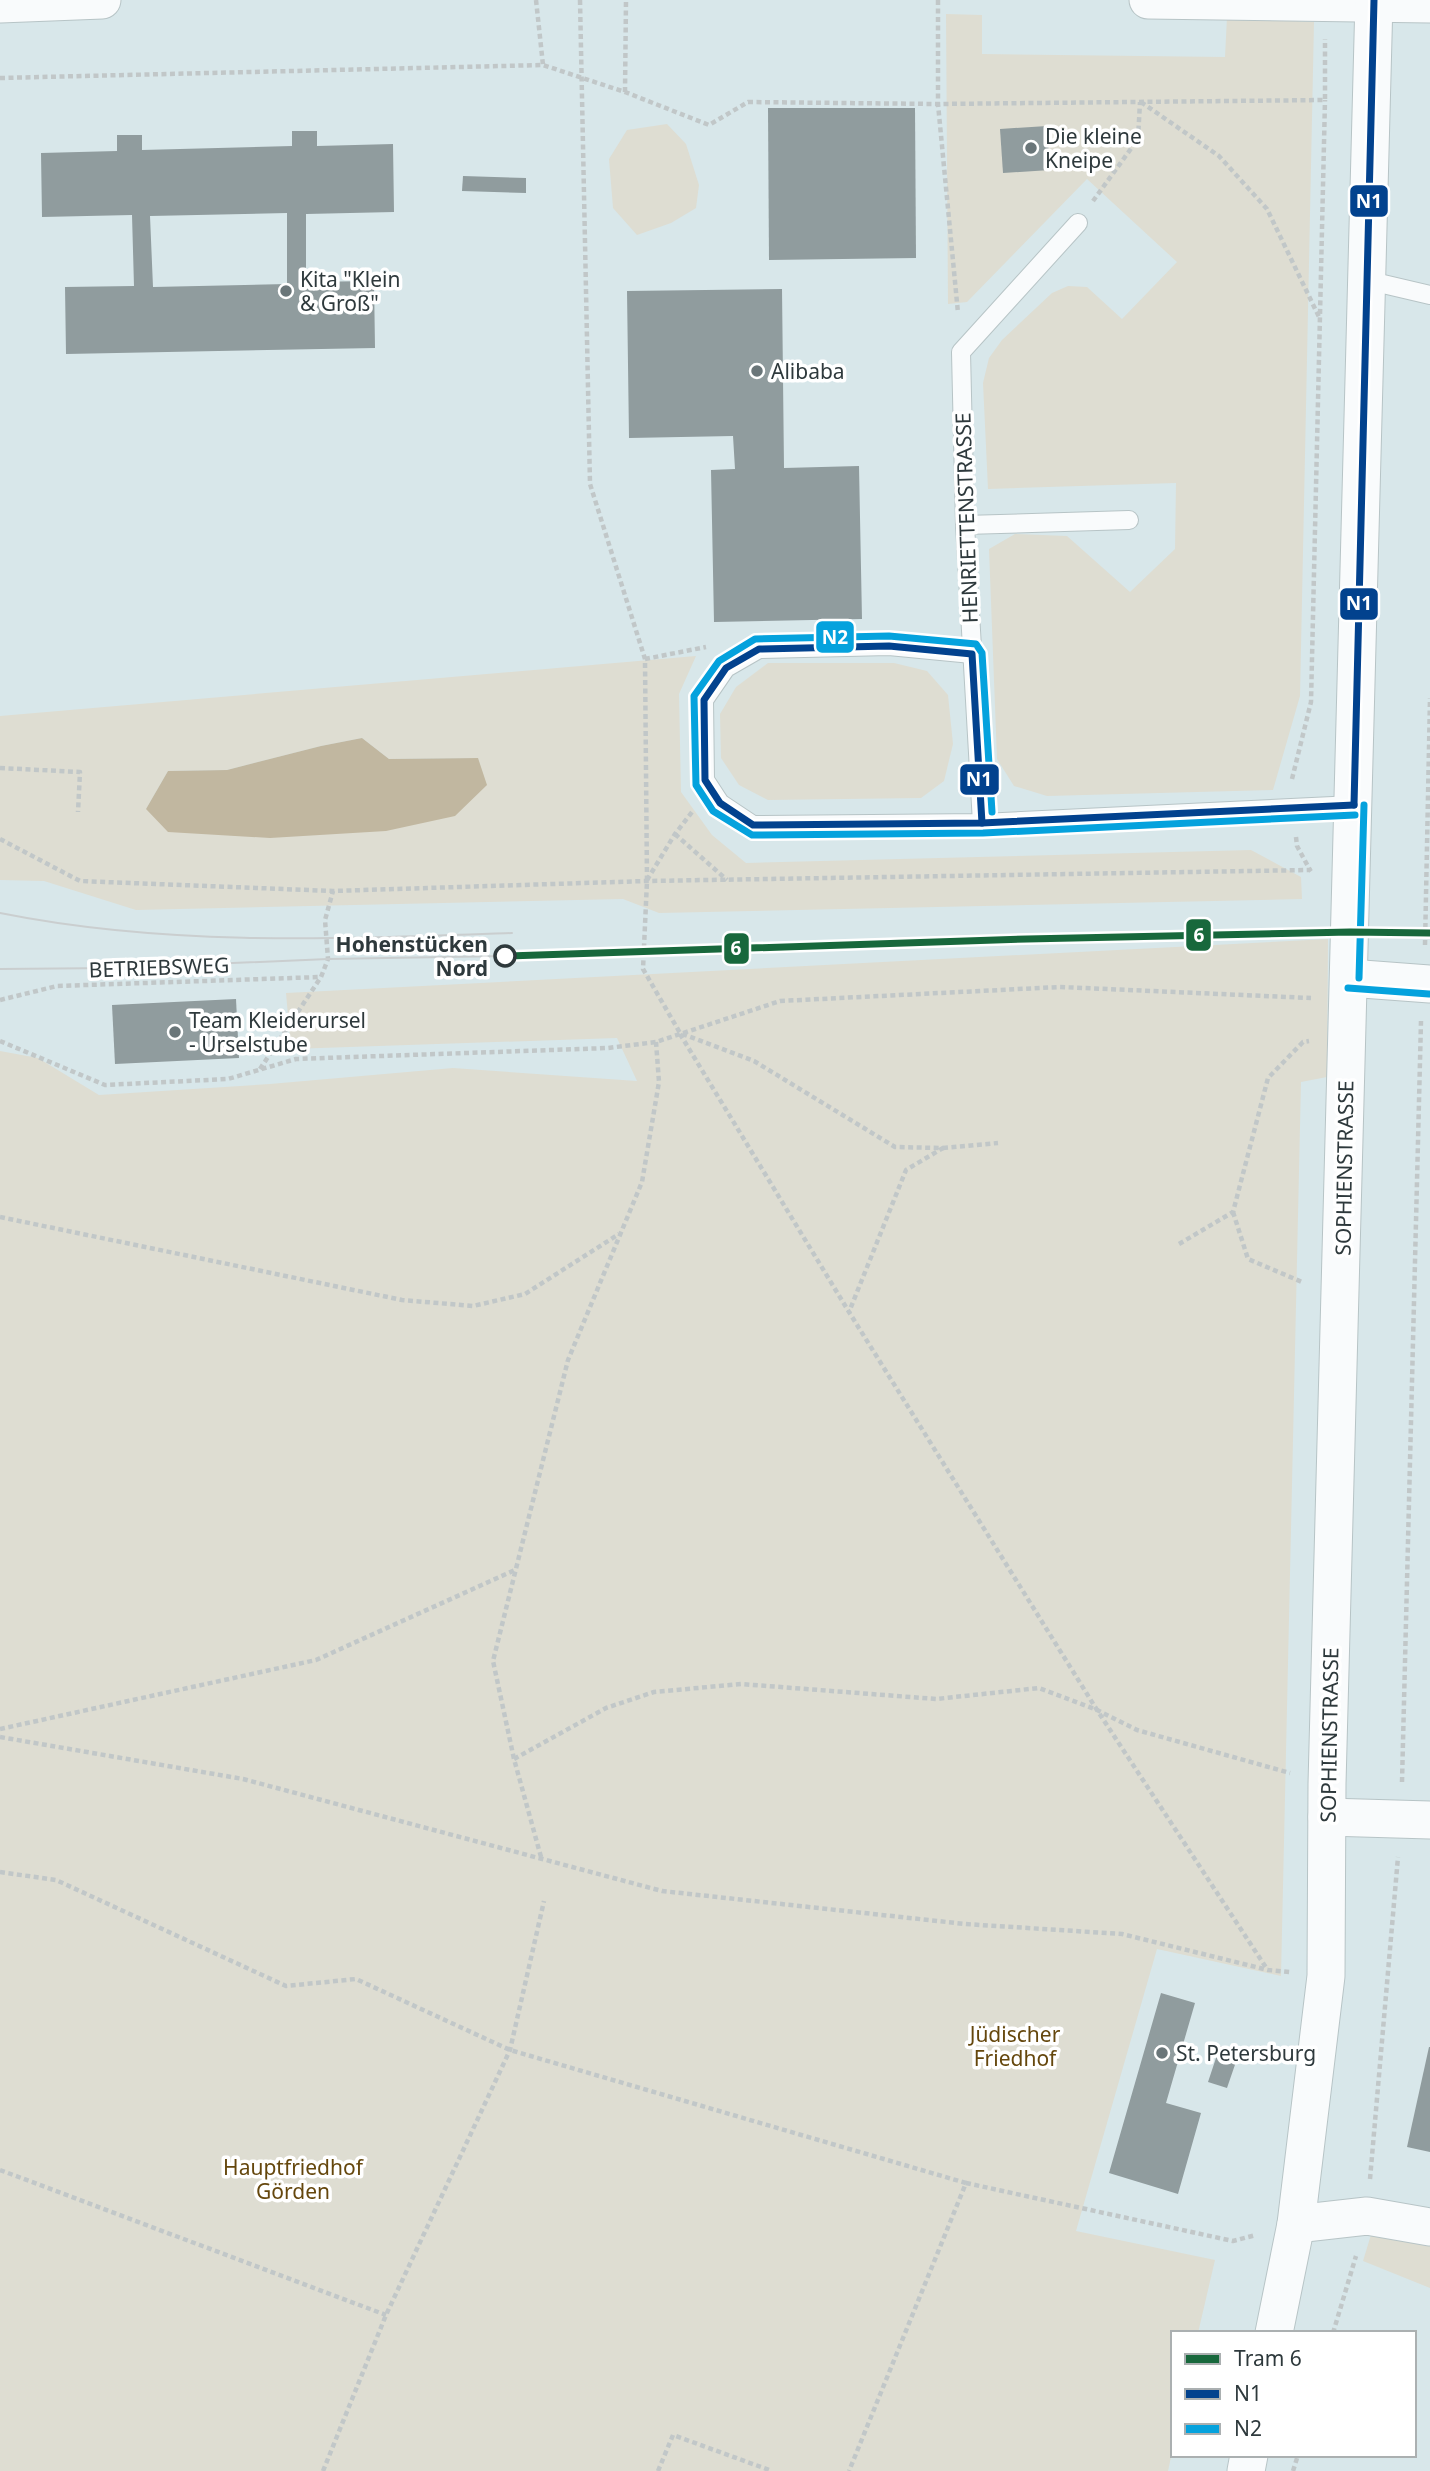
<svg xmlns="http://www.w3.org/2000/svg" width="1430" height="2471" viewBox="0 0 1430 2471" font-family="'Noto Sans',sans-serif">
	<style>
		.green { fill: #deddd2; fill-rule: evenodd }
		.water { fill: #c1b7a0 }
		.building { fill: #909c9e; fill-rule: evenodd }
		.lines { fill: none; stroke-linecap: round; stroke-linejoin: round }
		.lane-casing { stroke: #b7c4c6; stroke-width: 20 }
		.street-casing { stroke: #b7c4c6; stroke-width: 39 }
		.path { stroke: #c1c7c8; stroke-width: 4.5; stroke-dasharray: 5 3.5; stroke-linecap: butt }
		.lane { stroke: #f9fbfc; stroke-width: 18 }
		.street { stroke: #f9fbfc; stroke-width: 37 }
		.tram { stroke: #cacecf; stroke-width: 2 }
		.bus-1-casing { stroke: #fff; stroke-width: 12 }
		.bus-2-casing { stroke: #fff; stroke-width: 12 }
		.bus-1 { stroke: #02428e; stroke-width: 7 }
		.bus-2 { stroke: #05a2dd; stroke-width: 7 }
		.tram-1-casing { stroke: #fff; stroke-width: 12 }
		.tram-1 { stroke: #18683c; stroke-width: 7 }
		.poi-dot { fill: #6a7679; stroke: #fff; stroke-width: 2.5 }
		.stop-dot { fill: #fff; stroke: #2e393c; stroke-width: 3.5 }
		.labels { text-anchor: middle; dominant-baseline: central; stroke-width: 7; stroke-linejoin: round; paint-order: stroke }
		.poi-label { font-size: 21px; fill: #2e393c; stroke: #fff; text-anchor: start }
		.street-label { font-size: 21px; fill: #2e393c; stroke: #fff }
		.stop-label { font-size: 21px; font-weight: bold; fill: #2e393c; stroke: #fff; text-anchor: end }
		.park-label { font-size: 21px; fill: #65470d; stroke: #fff }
		.line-badge { stroke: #fff; stroke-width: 2.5 }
		.badge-label { font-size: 19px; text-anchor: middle; font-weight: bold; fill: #fff }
	</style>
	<rect width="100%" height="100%" fill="#d8e7ea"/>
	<g class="green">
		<polygon points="946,14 982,15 982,54 1225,57 1227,17 1314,22 1300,696 1273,790 1047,796 1014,786 997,759 989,549 1015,534 1067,536 1130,592 1175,549 1176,483 988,489 983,383 989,358 1002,340 1052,293 1068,286 1087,287 1122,319 1177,262 1087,179 967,302 948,304"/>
		<polygon points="667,124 686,144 699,185 696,208 671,223 637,235 613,208 609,159 627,130"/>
		<path d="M696,656L679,694L681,792L712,835L746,863L1251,850L1301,877L1302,899L659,913L623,899L136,910L44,881L0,880V716ZM362,738L389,759L478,758L146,809L168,771L227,770L321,746Z"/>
		<polygon points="768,663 894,663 927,671 948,695 953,744 944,781 921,798 768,800 739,785 721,758 720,714 736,687"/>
		<polygon points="1328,939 1327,1077 1301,1082 1281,1976 1157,1949 1076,2231 1215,2260 1198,2333 1173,2333 1173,2448 1168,2471 0,2471 0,1051 38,1058 99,1095 270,1084 453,1068 637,1081 617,1038 291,1049 286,993"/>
		<polygon points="1381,2202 1430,2216 1430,2288 1363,2261"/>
	</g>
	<polygon class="water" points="362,738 389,759 478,758 487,785 455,816 386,831 270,838 168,832 146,809 168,771 227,770 321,746"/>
	<g class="building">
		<polygon points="768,108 915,108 916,258 769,260"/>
		<polygon points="1047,126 1050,170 1003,173 1000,129"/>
		<path d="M292,131H317V146L393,144L394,212L306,214V282L374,281L375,348L66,354L65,287L134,286L132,215L42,217L41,153L117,151V135H142V150L292,146ZM287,213V284L153,287L150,216Z"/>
		<polygon points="463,176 526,178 526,193 462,191"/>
		<polygon points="782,289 784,468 859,466 862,619 714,622 711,470 735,469 733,436 629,438 627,291"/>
		<polygon points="236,999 239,1058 115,1064 112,1005"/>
		<polygon points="1161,1993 1195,2003 1166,2103 1201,2113 1178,2194 1109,2173"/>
		<polygon points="1220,2046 1239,2053 1227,2088 1208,2082"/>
		<polygon points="1429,2047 1430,2047 1430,2152 1407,2147"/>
	</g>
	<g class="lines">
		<g class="lane-casing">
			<g id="lane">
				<polyline points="1366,280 1430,295"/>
				<polyline points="965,525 1129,520"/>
				<polyline points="972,654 889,646 759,649 726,668 704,700 705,780 720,803 753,825 982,823 1354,805"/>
				<polyline points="982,823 965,525 961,352 1078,223"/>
			</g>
		</g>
		<g class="street-casing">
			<g id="street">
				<polyline points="1148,0 1430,4"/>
				<polyline points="0,4 102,0"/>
				<polyline points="1349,978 1430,984"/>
				<polyline points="1327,1817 1430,1820"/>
				<polyline points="1296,2224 1367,2216 1430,2227"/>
				<polyline points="1274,2333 1296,2224 1326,1976 1327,1784 1374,0"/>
				<polyline points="1246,2471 1249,2455"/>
			</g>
		</g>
		<g class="path">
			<polyline points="536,0 543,65"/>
			<polyline points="580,0 590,484 645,659 647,881 643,969 680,1033 754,1061 895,1147 943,1148 906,1170 849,1312"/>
			<polyline points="938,0 938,104 958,313"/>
			<polyline points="0,78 543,65 625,92 709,125 748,102 938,104 1325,100 1325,39"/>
			<polyline points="625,92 626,0"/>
			<polyline points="1141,102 1219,156 1267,209 1320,319"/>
			<polyline points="1093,201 1138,139 1140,102"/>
			<polyline points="645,659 706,647"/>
			<polyline points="0,768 80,772 78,812"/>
			<polyline points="1292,779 1311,702 1325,100"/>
			<polyline points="675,834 727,880"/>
			<polyline points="1296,837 1297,846 1310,870"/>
			<polyline points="0,839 80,881 333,891 647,881 1310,870 1313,874"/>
			<polyline points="647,880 675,834 692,812"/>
			<polyline points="1425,945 1430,698"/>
			<polyline points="0,1000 57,986 321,977"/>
			<polyline points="680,1034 849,1312 1097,1710 1267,1969"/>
			<polyline points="0,1041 105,1085 228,1079 296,1059 608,1048 656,1042 780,1001 1060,987 1311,998"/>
			<polyline points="260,1069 321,977 328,959 325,920 333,891"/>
			<polyline points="943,1148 998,1143"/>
			<polyline points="1233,1212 1248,1259 1302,1282"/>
			<polyline points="0,1217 402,1300 473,1306 525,1294 619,1234"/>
			<polyline points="1179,1244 1233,1212 1268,1078 1303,1042 1309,1041"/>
			<polyline points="0,1729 316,1660 515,1570"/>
			<polyline points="0,1737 243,1779 662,1891 965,1924 1122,1934 1268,1970 1290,1972"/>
			<polyline points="514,1759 606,1708 654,1692 741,1684 936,1699 1039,1688 1097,1710 1137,1730 1290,1773"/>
			<polyline points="1402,1782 1421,1021"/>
			<polyline points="541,1857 514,1759 493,1661 568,1360 642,1182 659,1082 656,1042"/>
			<polyline points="0,1872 56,1880 286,1986 356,1979 510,2050 966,2183 849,2471"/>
			<polyline points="0,2170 386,2315"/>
			<polyline points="1370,2179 1398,1857"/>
			<polyline points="966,2183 1233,2241 1256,2235"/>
			<polyline points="1333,2333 1356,2256"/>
			<polyline points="323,2471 386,2315 510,2050 544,1901"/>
			<polyline points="658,2471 673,2435 772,2471"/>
			<polyline points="1293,2471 1298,2455"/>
		</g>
		<use href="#lane" class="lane"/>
		<use href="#street" class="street"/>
		<g class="tram">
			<path d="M0,913C169,947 341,939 512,933"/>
			<polyline points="0,969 115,968 328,959 505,956"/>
		</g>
		<g class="bus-1-casing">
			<g id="bus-1">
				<polygon points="889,646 972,654 982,823 753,825 720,803 705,780 704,700 726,668 759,649"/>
				<polyline points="1354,805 1374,0"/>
				<polyline points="982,823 1354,805"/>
			</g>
		</g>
		<g class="bus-2-casing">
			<g id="bus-2">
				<polyline points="992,812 982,653 976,644 889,636 755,639 719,661 694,696 696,785 713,811 752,835 983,833 1355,815"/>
				<polyline points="1359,978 1364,805"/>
				<polyline points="1348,988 1429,994"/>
			</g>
		</g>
		<use href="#bus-1" class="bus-1"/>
		<use href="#bus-2" class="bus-2"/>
		<g class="tram-1-casing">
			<polyline id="tram-1" points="505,956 1027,939 1350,932 1430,933"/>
		</g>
		<use href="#tram-1" class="tram-1"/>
	</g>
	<g class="poi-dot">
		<circle cx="1031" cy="148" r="7"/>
		<circle cx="286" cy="291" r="7"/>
		<circle cx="757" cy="371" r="7"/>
		<circle cx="175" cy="1032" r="7"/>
		<circle cx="1162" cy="2053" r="7"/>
	</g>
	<circle class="stop-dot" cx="505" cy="956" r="10"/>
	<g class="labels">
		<g class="poi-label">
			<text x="1045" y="136">Die kleine<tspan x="1045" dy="24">Kneipe</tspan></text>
			<text x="300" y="279">Kita "Klein<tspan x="300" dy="24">&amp; Groß"</tspan></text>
			<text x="771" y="371">Alibaba</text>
			<text x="189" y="1020">Team Kleiderursel<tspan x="189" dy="24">- Urselstube</tspan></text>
			<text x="1176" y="2053">St. Petersburg</text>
		</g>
		<g class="street-label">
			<text transform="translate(966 518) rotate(-92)">HENRIETTENSTRASSE</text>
			<text transform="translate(159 967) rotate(-2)">BETRIEBSWEG</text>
			<text transform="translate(1344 1168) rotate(-89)">SOPHIENSTRASSE</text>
			<text transform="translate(1329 1735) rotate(-89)">SOPHIENSTRASSE</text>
		</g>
		<g class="stop-label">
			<text x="488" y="944">Hohenstücken<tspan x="488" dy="24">Nord</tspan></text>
		</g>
		<g class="park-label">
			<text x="1015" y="2034">Jüdischer<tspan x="1015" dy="24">Friedhof</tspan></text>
			<text x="293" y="2167">Hauptfriedhof<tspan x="293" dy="24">Görden</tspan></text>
		</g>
	</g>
	<g class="line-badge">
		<rect x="1349" y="184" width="40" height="34" rx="7" fill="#02428e"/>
		<rect x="1339" y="587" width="40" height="34" rx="7" fill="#02428e"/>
		<rect x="815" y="620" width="40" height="34" rx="7" fill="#05a2dd"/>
		<rect x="959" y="763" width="41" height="33" rx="7" fill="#02428e"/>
		<rect x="1185" y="918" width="27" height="34" rx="7" fill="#18683c"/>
		<rect x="723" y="932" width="27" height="33" rx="7" fill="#18683c"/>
	</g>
	<g class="badge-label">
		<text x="1369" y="208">N1</text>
		<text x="1359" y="610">N1</text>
		<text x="835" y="644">N2</text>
		<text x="979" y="786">N1</text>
		<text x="1199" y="942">6</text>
		<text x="736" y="955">6</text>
	</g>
	<rect x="1171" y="2331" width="245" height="126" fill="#ffffff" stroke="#abb0b1" stroke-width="2"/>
	<rect x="1185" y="2354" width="35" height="10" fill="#18683c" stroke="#abb0b1" stroke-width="2"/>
	<text x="1234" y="2366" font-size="21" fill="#2e393c">Tram 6</text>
	<rect x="1185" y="2389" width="35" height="10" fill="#02428e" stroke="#abb0b1" stroke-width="2"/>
	<text x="1234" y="2401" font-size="21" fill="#2e393c">N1</text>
	<rect x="1185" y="2424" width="35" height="10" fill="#05a2dd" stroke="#abb0b1" stroke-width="2"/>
	<text x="1234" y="2436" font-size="21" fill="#2e393c">N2</text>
</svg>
